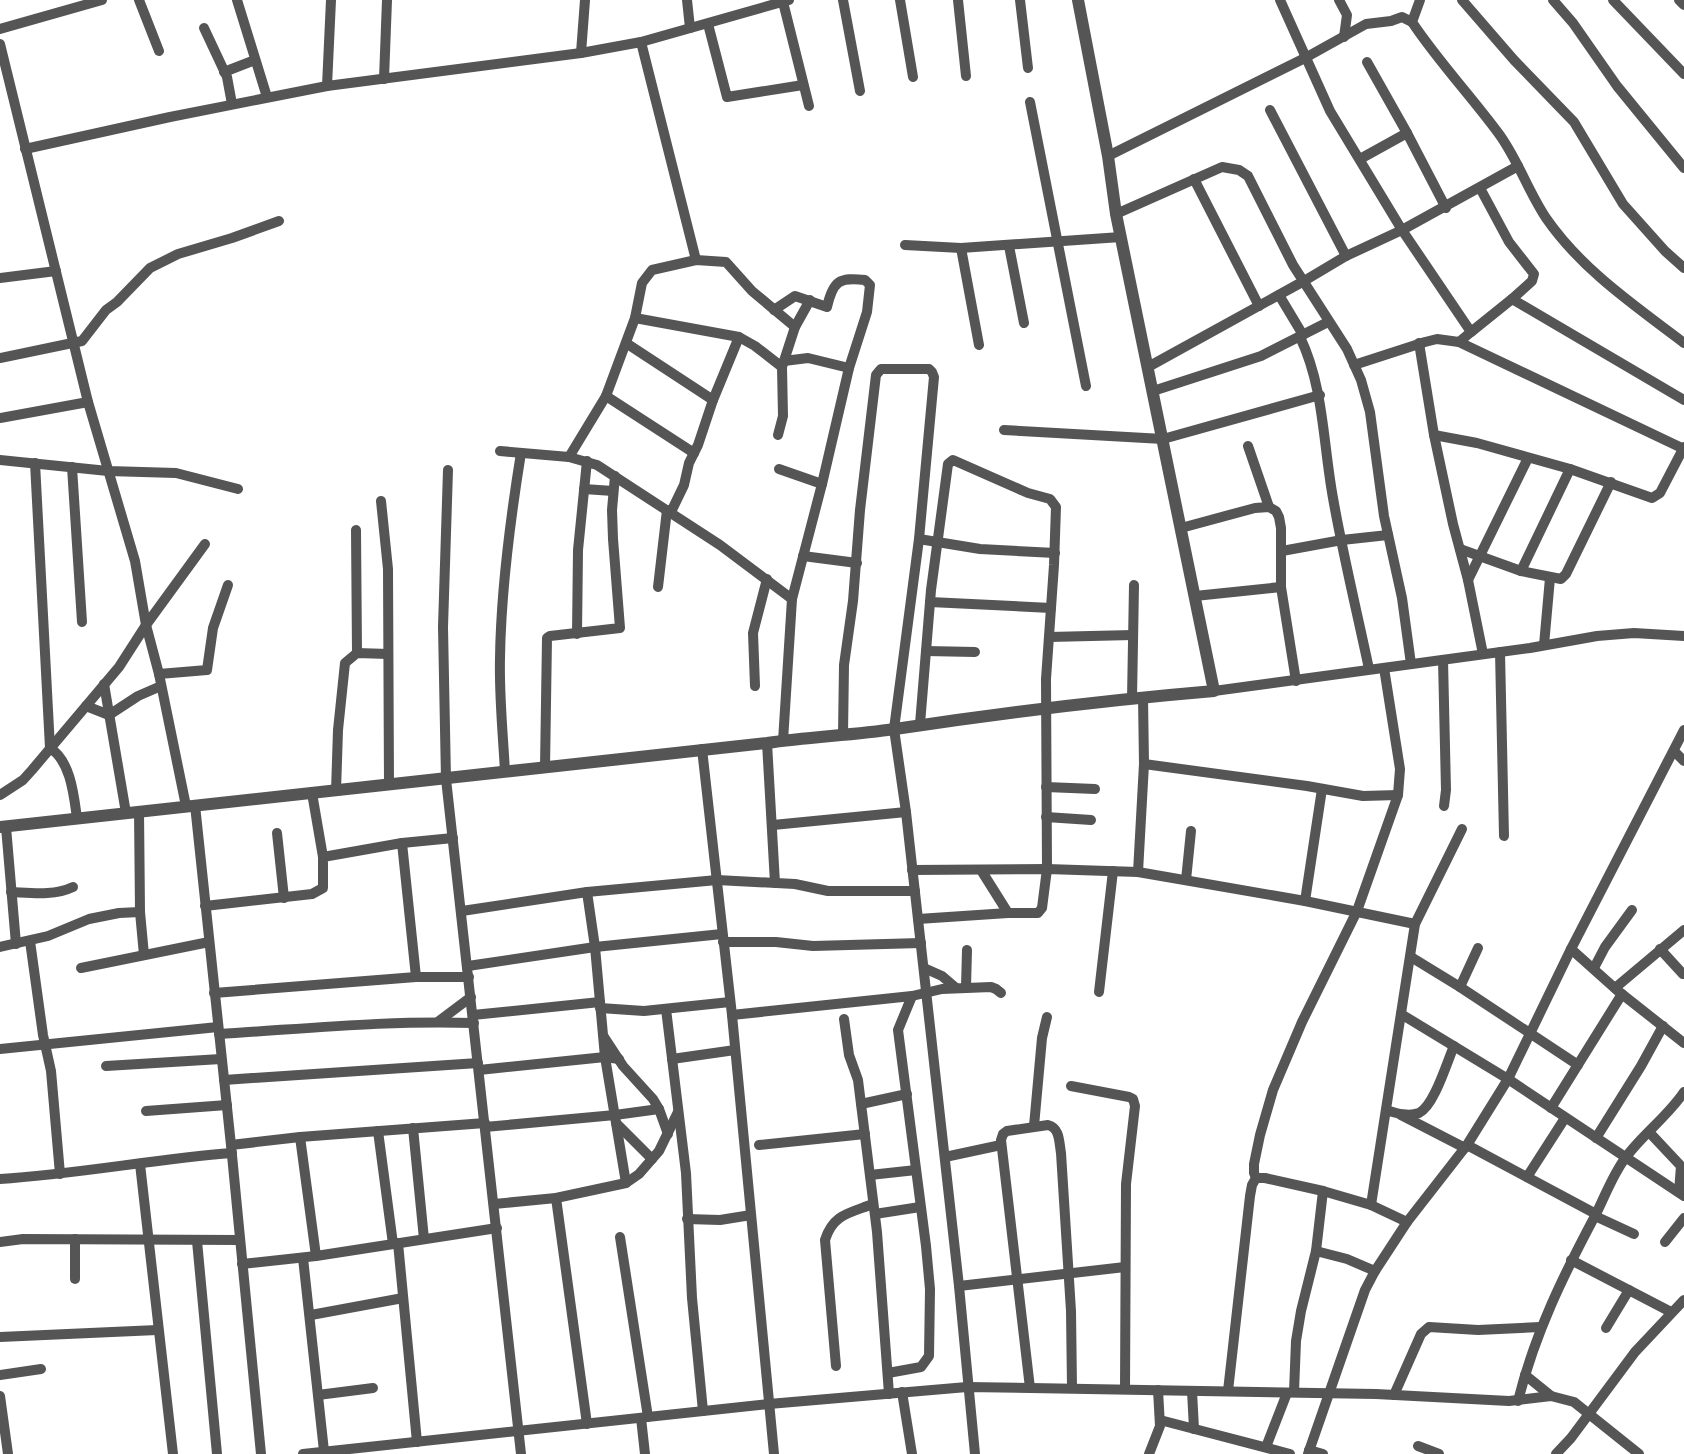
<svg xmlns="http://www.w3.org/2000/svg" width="1684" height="1454" viewBox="0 0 1684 1454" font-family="'Archivo Narrow',sans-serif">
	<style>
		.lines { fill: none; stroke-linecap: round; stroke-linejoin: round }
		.minor { stroke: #555; stroke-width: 10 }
		.tertiary { stroke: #555; stroke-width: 12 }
	</style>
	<rect width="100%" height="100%" fill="#fff"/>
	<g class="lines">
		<g class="minor">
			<polyline points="139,0 159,51"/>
			<polyline points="237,0 267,97"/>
			<polyline points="687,0 690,28"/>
			<polyline points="843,0 860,91"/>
			<polyline points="900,0 913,77"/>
			<polyline points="958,0 966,76"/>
			<polyline points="1020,0 1028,68"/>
			<polyline points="1280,0 1330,111 1402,230 1471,332 1459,342"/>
			<polyline points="1339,0 1347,15 1344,37"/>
			<path d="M1420,0L1412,22C1438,61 1471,96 1499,134C1518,160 1528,191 1546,218C1582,270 1634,305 1684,343"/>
			<polyline points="1462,0 1514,60 1574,122 1623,204 1665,251 1684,268"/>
			<polyline points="1553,0 1573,23 1617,86 1684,168"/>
			<polyline points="1613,0 1684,74"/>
			<polyline points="1679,0 1684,5"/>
			<polyline points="783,2 809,106"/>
			<polyline points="708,24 727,97 803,85"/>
			<polyline points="204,28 227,77 232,104"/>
			<polyline points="0,29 102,0"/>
			<polyline points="641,42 696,260"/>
			<polyline points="0,44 88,402 135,561 146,625 159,674 186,806"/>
			<polyline points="581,53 585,0"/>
			<polyline points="1367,62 1407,133 1446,208"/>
			<polyline points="224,72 255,60"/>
			<polyline points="384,79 387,0"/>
			<polyline points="327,86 331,0"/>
			<polyline points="1030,102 1086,386"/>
			<polyline points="1270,110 1346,256"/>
			<polyline points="25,149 170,117 327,86 581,53 641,42 789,0"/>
			<polyline points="1108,156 1305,58 1366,24 1391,21 1402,17 1412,22"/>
			<polyline points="1360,159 1407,133"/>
			<polyline points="1194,179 1259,306"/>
			<polyline points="1480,188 1509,242 1534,274 1532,281 1512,299"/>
			<polyline points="1116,214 1222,167 1239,170 1248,176 1293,265 1347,349 1361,380 1370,412 1384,516 1402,598 1411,664"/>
			<polyline points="905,245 961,248 1121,237"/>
			<polyline points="1009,246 1024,323"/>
			<polyline points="961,248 979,345"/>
			<polyline points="0,278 56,271"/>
			<polyline points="1279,295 1303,335"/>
			<path d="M774,310L795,296L827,307C833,281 839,277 865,280L870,285L867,312L849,368L822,484L792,599L783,741"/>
			<polyline points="635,318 739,337 755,346 782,367 783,416 778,435"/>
			<polyline points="1471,332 1512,299 1684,400"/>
			<path d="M1300,337C1324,387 1323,444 1333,498C1343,555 1357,612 1369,669"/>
			<polyline points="626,343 713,400"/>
			<polyline points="1419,343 1434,435 1453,524 1468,580 1483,654"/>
			<polyline points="0,358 82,341 106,310 117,302 150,268 178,254 232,238 279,221"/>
			<polyline points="784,361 808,358 849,368"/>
			<polyline points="1354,365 1425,342 1437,339 1459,342 1684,449"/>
			<polyline points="782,367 795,327 810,300"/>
			<polyline points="1148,367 1304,281 1346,256 1402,230 1518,166"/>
			<polyline points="1153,391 1261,356 1328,322"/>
			<polyline points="606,396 694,453"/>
			<polyline points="0,418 88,402"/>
			<polyline points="1004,430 1163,439 1320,395"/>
			<polyline points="1434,435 1477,443 1570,469 1652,498 1660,493 1684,447"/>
			<polyline points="1248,446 1269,507"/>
			<polyline points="500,451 569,457 597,465 720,545 792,599"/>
			<polyline points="569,457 606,396 635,318 642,283 652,270 696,260 726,262 752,291 795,327"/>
			<polyline points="0,460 108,471 176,473 238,489"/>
			<path d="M35,463L50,748C71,761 74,797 77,818"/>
			<polyline points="72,467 82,622"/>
			<polyline points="779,469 822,484"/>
			<polyline points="448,470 443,627 446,779 521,1454"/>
			<polyline points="584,489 613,491"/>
			<polyline points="381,501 388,569 389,785"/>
			<polyline points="671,512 684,485 689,463 698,445 713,400 739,337"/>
			<polyline points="1181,528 1255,508 1269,507 1276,511 1279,517 1281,528 1281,587 1296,681"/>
			<polyline points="356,530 357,653"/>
			<polyline points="919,539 980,549 1055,553"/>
			<polyline points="1460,549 1521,571 1561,579 1566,574 1611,482"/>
			<polyline points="1282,551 1342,540 1388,535"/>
			<polyline points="803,556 857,563"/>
			<polyline points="1521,571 1570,469"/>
			<polyline points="1468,580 1528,458"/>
			<polyline points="658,587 667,510"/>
			<polyline points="1195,596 1281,587"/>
			<polyline points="930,602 1051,608"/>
			<polyline points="577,634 578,550 587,461"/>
			<polyline points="1049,637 1133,635"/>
			<polyline points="1544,645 1550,578"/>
			<polyline points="926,651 975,652"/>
			<polyline points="1500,652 1504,836"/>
			<polyline points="1443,660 1446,790 1444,806"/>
			<polyline points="159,674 207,670 213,628 228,585"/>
			<polyline points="104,684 126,813"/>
			<polyline points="755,686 753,633 767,579"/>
			<polyline points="1214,691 1530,648 1597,636 1634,633 1684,636"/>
			<polyline points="1132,699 1134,585"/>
			<polyline points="86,706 109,715 138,696 161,686"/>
			<polyline points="843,734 844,665 853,601 860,510 876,375 881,369 929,369 932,372 934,377 919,539 894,729 906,812 959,1286 975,1454"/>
			<polyline points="767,743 775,883"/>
			<polyline points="702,749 732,1015 774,1454"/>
			<polyline points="1674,751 1684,761"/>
			<polyline points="1144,764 1307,786 1363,796 1398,795"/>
			<polyline points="545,768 547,638 550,636 620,628 613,539 612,510 615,476"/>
			<path d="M505,772C503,734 499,696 500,658C501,589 510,521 521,453"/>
			<polyline points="1046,787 1095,789"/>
			<polyline points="336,791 338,730 345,663 357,653 388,654"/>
			<polyline points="312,793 323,857"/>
			<polyline points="0,795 23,780 32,770 119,667 146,625 205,544"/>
			<polyline points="195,805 231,1145 261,1454"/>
			<polyline points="139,811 140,912 144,955"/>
			<polyline points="1046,817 1091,820"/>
			<polyline points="773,825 906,812"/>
			<polyline points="6,827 16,944"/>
			<polyline points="277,833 284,898"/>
			<polyline points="402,843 416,977"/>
			<polyline points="912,870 1047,869 1138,872 1305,901 1415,924"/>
			<polyline points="981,870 1008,913"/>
			<polyline points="1138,872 1144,764 1143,697"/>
			<polyline points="1186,880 1191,831"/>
			<path d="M11,892C32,893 54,896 73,887"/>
			<polyline points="587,892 595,947 605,1057 626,1183"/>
			<polyline points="1305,901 1322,789"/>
			<polyline points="205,906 312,894 323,888 323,857 402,843 453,838"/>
			<polyline points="462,911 587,892 717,880 795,884 828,891 915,891"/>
			<polyline points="918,919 1008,913 1038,913 1042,908 1047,869 1046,679 1054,565 1056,507 1050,499 1028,493 953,460 948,464 931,590 920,724"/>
			<polyline points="30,941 43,1035 51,1071 60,1174"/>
			<polyline points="723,942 776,942 813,946 921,943"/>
			<polyline points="0,947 48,936 89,919 119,913 140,912"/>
			<polyline points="1571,949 1618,991 1684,1043"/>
			<polyline points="1660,949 1683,974"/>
			<polyline points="1411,957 1460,987 1578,1065"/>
			<polyline points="468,966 595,947 722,934"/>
			<polyline points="81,968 209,942"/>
			<polyline points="924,968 942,976 956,988"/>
			<polyline points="1594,968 1605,947 1632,910"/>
			<polyline points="966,987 967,950"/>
			<polyline points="1460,987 1478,948"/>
			<polyline points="1615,988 1684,930"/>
			<polyline points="1099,992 1113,871"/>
			<polyline points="214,993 416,977 469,977"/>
			<polyline points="600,1008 644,1011 730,1002"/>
			<polyline points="666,1009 686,1173 692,1298 703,1411"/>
			<polyline points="1401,1014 1508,1079 1684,1196"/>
			<polyline points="473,1015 600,1002"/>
			<polyline points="732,1015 912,996 942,989 991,987 996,989 1001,993"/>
			<polyline points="844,1019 849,1055 858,1080 877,1232 889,1394"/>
			<polyline points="439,1021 471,997"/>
			<path d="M219,1034C303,1029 389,1020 474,1023"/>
			<polyline points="604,1037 623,1066 653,1099 659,1109 668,1134"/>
			<polyline points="0,1049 218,1027"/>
			<polyline points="672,1059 735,1050"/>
			<polyline points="106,1066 221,1059"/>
			<polyline points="479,1070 605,1057 619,1059"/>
			<polyline points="224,1080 478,1063"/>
			<polyline points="1071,1086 1129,1097 1133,1099 1135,1106 1126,1184 1125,1389"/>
			<polyline points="861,1104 907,1094"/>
			<polyline points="1551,1108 1622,994"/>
			<path d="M1386,1110C1396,1113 1408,1117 1419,1113C1434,1106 1447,1062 1454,1046"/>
			<polyline points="146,1111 227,1105"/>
			<polyline points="1401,1115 1465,1148"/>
			<polyline points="616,1123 652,1159"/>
			<polyline points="1034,1126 1042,1038 1047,1017"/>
			<polyline points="485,1127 615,1115 659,1109"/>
			<polyline points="413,1128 424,1239"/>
			<polyline points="378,1131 393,1244"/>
			<polyline points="1649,1132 1681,1166 1679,1192"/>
			<polyline points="300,1137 316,1256"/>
			<polyline points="1596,1138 1641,1066 1663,1026"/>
			<polyline points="231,1145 300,1137 485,1123"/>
			<polyline points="759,1145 865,1134"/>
			<polyline points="1467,1145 1596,1214"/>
			<polyline points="945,1157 1001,1145"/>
			<polyline points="140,1164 173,1454"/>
			<polyline points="870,1175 916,1170"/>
			<polyline points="1527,1177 1565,1118"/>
			<polyline points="1256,1178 1254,1173 1254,1164 1260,1135 1273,1090 1302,1022 1357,911 1398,795 1400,769 1384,668"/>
			<path d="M0,1179C78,1174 154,1159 232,1153"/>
			<polyline points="556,1198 587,1424"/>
			<polyline points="494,1204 556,1198 626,1183 639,1174 659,1151 678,1112"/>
			<polyline points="1371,1205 1415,924 1462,829"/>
			<polyline points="875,1214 920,1207"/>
			<polyline points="1595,1216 1634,1234"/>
			<polyline points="687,1219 720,1220 751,1215"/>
			<polyline points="620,1237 648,1417"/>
			<polyline points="197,1241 217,1454"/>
			<polyline points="0,1242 23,1239 240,1240"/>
			<polyline points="1665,1242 1684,1218"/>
			<polyline points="398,1243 417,1442"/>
			<polyline points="1316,1251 1347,1259 1375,1271"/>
			<polyline points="303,1258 324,1451"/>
			<polyline points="1571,1260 1671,1312"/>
			<polyline points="242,1264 316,1256 497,1228"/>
			<polyline points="75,1279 75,1239"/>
			<polyline points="959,1286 1125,1267"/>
			<polyline points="311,1315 403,1298"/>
			<polyline points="1606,1328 1629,1290"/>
			<polyline points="0,1337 157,1330"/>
			<path d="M836,1366L825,1240C833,1214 850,1213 873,1204"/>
			<polyline points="888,1373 921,1367 929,1356 930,1289 926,1246 898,1030 912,996"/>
			<polyline points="0,1375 41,1369"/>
			<polyline points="1525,1375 1551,1396"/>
			<path d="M1030,1388L1001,1140L1003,1134L1007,1131L1048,1125C1060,1128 1059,1142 1061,1153L1071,1311L1072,1388"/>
			<polyline points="1192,1391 1194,1429"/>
			<polyline points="1228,1391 1250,1196 1252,1185 1256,1178 1265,1178 1323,1191 1371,1205 1407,1222"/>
			<polyline points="902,1392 912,1454"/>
			<polyline points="1294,1392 1296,1341 1301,1311 1316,1251 1323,1191"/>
			<polyline points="318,1395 373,1388"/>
			<polyline points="1394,1395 1421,1334 1429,1327 1478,1330 1540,1327"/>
			<polyline points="0,1396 8,1454"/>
			<path d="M1518,1401C1535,1333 1563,1276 1596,1214C1605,1196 1613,1174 1626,1157C1643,1134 1668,1116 1684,1092"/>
			<polyline points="641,1418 645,1454"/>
			<polyline points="1160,1420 1290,1454"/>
			<polyline points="1418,1446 1439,1454"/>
			<polyline points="1266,1447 1287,1393"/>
			<polyline points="1309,1450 1323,1454"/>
			<polyline points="303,1454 769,1404 967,1387 1376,1394 1509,1401 1551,1396 1574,1402 1639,1454"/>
			<polyline points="1149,1454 1160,1426 1158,1390"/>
			<polyline points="1308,1454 1365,1290 1375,1271 1407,1222 1467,1145 1508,1079 1571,949 1684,730"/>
			<polyline points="1556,1454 1571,1438 1635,1352 1684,1300"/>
		</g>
		<path class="tertiary" d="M0,827L767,743C810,737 853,735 895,729C1001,713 1107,700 1214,691L1116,214L1108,156L1078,0"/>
	</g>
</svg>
